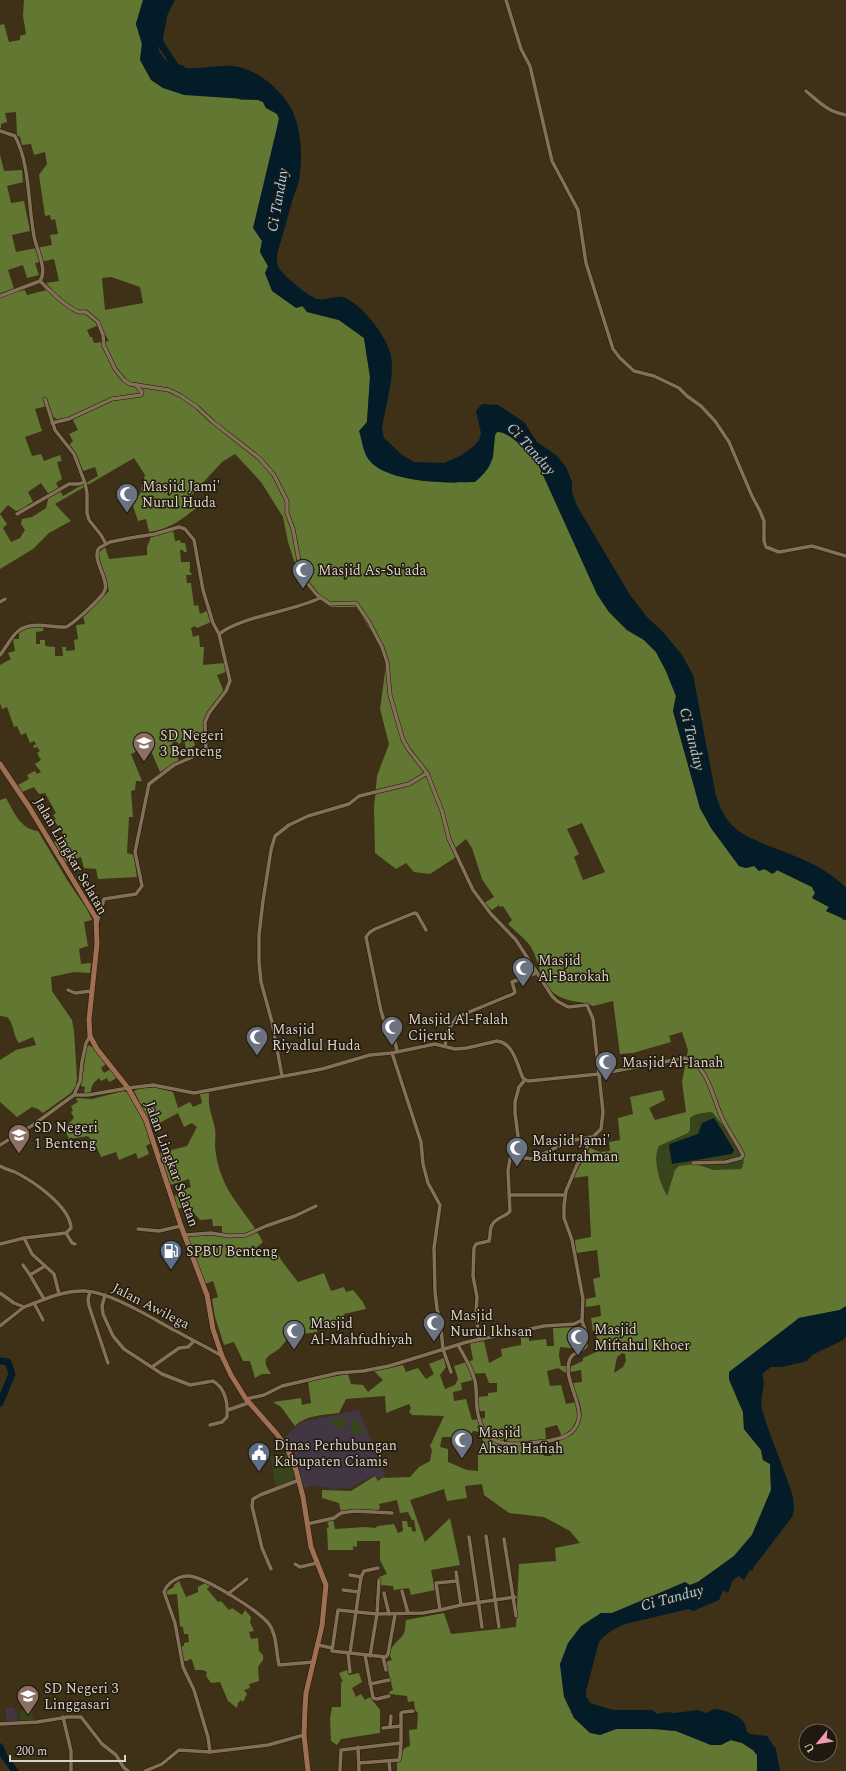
<svg xmlns="http://www.w3.org/2000/svg" width="846" height="1771" viewBox="0 0 846 1771" font-family="Spectral,serif">
	<style>
		.commercial { fill: #423544 }
		.green { fill: #38451c; fill-rule: evenodd }
		.forest { fill: #627732; fill-rule: evenodd }
		.water { fill: #031c28 }
		.lines { fill: none; stroke-linecap: round; stroke-linejoin: round }
		.river { stroke: #031c28; stroke-width: 7 }
		.street-casing { stroke: #251702; stroke-width: 4.5 }
		.secondary-casing { stroke: #251702; stroke-width: 6 }
		.street { stroke: #827158; stroke-width: 3.5 }
		.secondary { stroke: #9e6f54; stroke-width: 5 }
		.labels { text-anchor: middle; dominant-baseline: central; stroke-width: 3; stroke-linejoin: round; paint-order: stroke }
		.poi-label { font-size: 14px; fill: #ddd3c5; stroke: #20190f; text-anchor: start }
		.street-label { font-size: 14px; fill: #ddd3c5; stroke: #20190f }
		.water-label { font-size: 15px; font-style: italic; fill: #97d3f4; stroke: #20190f }
	</style>
	<rect width="100%" height="100%" fill="#3f3018"/>
	<g class="commercial">
		<polygon points="359,1410 386,1477 380,1479 374,1475 350,1488 333,1489 314,1485 303,1488 285,1437 302,1422"/>
		<polygon points="6,1708 15,1708 15,1712 17,1712 18,1721 6,1722"/>
	</g>
	<g class="green">
		<path d="M711,1112C720,1117 743,1150 744,1160C745,1164 743,1166 741,1169L714,1170L695,1164L671,1186L667,1196C661,1183 652,1160 659,1146L688,1133L690,1130V1118C696,1113 703,1113 711,1112ZM718,1122L734,1150L707,1158L682,1162L670,1144L698,1134L702,1123Z"/>
		<path d="M343,1418L346,1420C346,1425 346,1428 341,1429L330,1424L331,1419Z"/>
		<polygon points="354,1419 357,1419 365,1434 352,1435 351,1423"/>
		<polygon points="287,1453 297,1479 276,1488 270,1456"/>
		<polygon points="20,1711 34,1711 32,1713 34,1720 20,1721"/>
	</g>
	<g class="forest">
		<path d="M24,0H143L136,24L142,44L140,60L241,100H258L263,102L266,108L277,113L279,118L259,237L262,241L260,252L268,266L307,312L339,320L364,338L370,377L367,422L402,477L422,481L456,483L493,459L495,435L497,432C511,431 530,455 539,466L597,594L609,612L627,630L644,640L656,652L666,671L676,696L673,711L700,808L711,828L739,866L746,868L754,866L775,873L777,870L812,887L815,893L812,898L829,907L826,911L840,916L843,920H846V1306L840,1310L799,1318L729,1380L743,1412L744,1429L761,1450L763,1460L770,1464L771,1490L752,1535L734,1556L698,1582L612,1613H601L560,1664L564,1697L574,1718L600,1735L616,1729L637,1728L676,1731L711,1745L721,1744L731,1740L742,1743L753,1750L757,1755V1771H397V1762H400C402,1754 401,1748 410,1746L409,1730L417,1729L418,1713L415,1710L414,1701L408,1702L407,1696L390,1694L389,1692L393,1690L386,1662L392,1660C384,1648 400,1642 404,1633C406,1629 405,1623 406,1620L444,1613L451,1634L516,1627L519,1564L556,1561L555,1548L580,1543L570,1531L544,1517L509,1513L484,1495L482,1484L465,1486L467,1498L447,1501L444,1489L410,1500L425,1542L450,1518L460,1565L431,1570L435,1590L411,1595L409,1588L394,1590L393,1586L381,1585L379,1577L387,1574L380,1560V1541H357V1547L353,1546V1550H328L327,1528L329,1527L327,1521L333,1519L335,1529L365,1527L375,1528L378,1526L394,1524L398,1533L403,1531L402,1521H407L408,1527H411L413,1532L416,1531L414,1520H412L408,1512L400,1513L397,1500L379,1504L380,1508L378,1510L341,1512L339,1503L322,1498V1490L351,1491L375,1476L378,1481L382,1478L410,1477L419,1467L430,1461L432,1450L430,1446L444,1416L412,1415L409,1412L411,1408L409,1404L386,1413L385,1396L346,1399L339,1413C324,1415 306,1415 295,1426L281,1407L273,1402L301,1398L302,1405L311,1403L308,1381L348,1374L351,1384L363,1385L368,1392L383,1380L374,1371L403,1365L406,1372L418,1368L426,1379L434,1374L429,1364L444,1358L446,1367L440,1375L445,1389L455,1385L458,1379L454,1366L473,1360L470,1343L484,1341L489,1363L502,1356L501,1349L521,1345V1333L529,1332V1341L546,1339L547,1346H554L553,1328L578,1327L583,1325L585,1341H577L578,1349L560,1347L559,1355L561,1366H572L583,1361V1358L598,1351L596,1331H593L591,1318L601,1316L600,1305L586,1307V1299L596,1297L593,1279L600,1277L597,1250L576,1253L575,1240L591,1237L588,1176L573,1178L590,1148L600,1152L610,1151L609,1142L620,1140L618,1118L633,1114L630,1097L662,1090L665,1100L649,1108L655,1120L686,1112L682,1082L688,1050L682,1032L669,1036L671,1042L633,1053L620,1054L613,1001L593,1006C581,1000 567,1003 555,994C538,981 540,957 528,943C522,936 514,930 508,924L512,920L503,906L500,907L499,905L492,910L484,903L494,897L482,879L472,848L466,839L453,850L456,857L430,874L414,872L406,863L396,869L375,853L374,808L377,776L389,744L380,709L386,665L382,650L357,607H331L312,593L297,570L288,542L283,517L261,482L235,454L222,462L187,500L199,506C182,519 171,529 149,532L146,519L138,521L132,503L140,494L145,475L134,458L55,504L71,521L49,533L33,549L0,569V514L7,524L3,528L11,542L20,538L25,530L21,524L22,519L32,517L46,508L49,495L41,483L28,492L33,502L27,505L28,510L16,511L8,505L0,514V155L4,171L22,170L23,182L7,186L11,203L24,201L30,231L12,235L16,252L52,245L50,235L58,234L55,219L51,220L50,215L45,216L39,175L47,164L45,152L34,155L31,144L22,145L20,137L17,135L16,112L5,113L7,122L1,124V129L0,128V25L4,24L9,42L20,40V36L26,34L23,16ZM54,259L59,281L46,283L51,289L27,295L25,290L15,292L8,270L23,265L27,278L39,275L35,263ZM111,277L140,287L143,303L105,310L102,278ZM99,325L109,341L94,343L92,337H90L87,330ZM47,406L52,416L58,420L72,418L78,430L69,434L73,441L69,445L76,454L83,471L95,467L98,476L63,496L56,483L62,479L57,462L62,461L60,455L44,461L41,454L32,456L25,437L42,431L35,409ZM582,823L605,872L583,880L574,857L579,854L567,829ZM711,1112L713,1113C722,1126 753,1153 741,1169L714,1170L695,1164L679,1166L675,1170L667,1196C660,1183 652,1160 659,1146L688,1133L690,1130V1118C696,1113 703,1113 711,1112ZM622,1353L625,1354L626,1361L623,1367L614,1373L617,1357ZM558,1368L566,1373L581,1370L582,1382L573,1383L577,1402L566,1404L561,1385L550,1386L547,1371ZM485,1373L489,1383H497V1392L488,1393V1396L477,1397L479,1411H485V1418L472,1420L466,1399L454,1401L453,1392L462,1390L461,1383L473,1380L471,1374ZM557,1425L561,1434L555,1451L551,1456H544L543,1450H527V1442L546,1439L545,1428ZM473,1431L480,1432L484,1444V1452H478V1471L467,1470L448,1462V1449L440,1447L442,1437H451L458,1446L467,1441Z"/>
		<path d="M173,530L175,541L180,540L181,543H185L187,552H184L183,550H180L181,562H190V569L189,570L192,575H186L187,583H191L194,606L198,605L200,614L207,611L211,622L197,628L195,626L191,628L193,637L199,635L200,647H204L203,665L224,663L226,672L217,675L224,692C212,706 202,715 203,735L192,738L195,745L192,747L195,754L188,757L184,740L179,744L176,741L172,743L179,761L160,772L149,746L131,754L142,781H136L135,790L131,791L133,817H129L127,853L134,855L137,877L98,879L96,869L84,868L81,857L65,862L54,842L65,837L54,820L56,819L53,815L56,813L45,793L39,794L34,787L22,792L18,785L29,779L27,775L35,771L37,774L41,772L35,764L41,760L37,753L40,751L37,747L34,748L33,746L36,744L34,741L30,743L26,733L21,735L17,726L14,727L7,707L2,709L0,703V665L11,659L8,653L15,651L13,639H19V633L25,628L44,626L43,631L36,632V644H40V640H45V646L55,647V656H63L62,647H66V651L75,650L74,640L78,639L76,625L85,624L83,616L109,591L98,553L105,547L109,559L147,555V547L151,537Z"/>
		<path d="M6,798C14,812 20,829 38,831L69,883L87,909L92,920L84,922L88,946L79,949L81,964L91,963L90,973L74,972L51,977L52,991L72,1020L74,1031L77,1078L76,1086L71,1093L43,1113L38,1109L32,1107L17,1117L0,1102V1060L16,1050L36,1045L33,1037L19,1043C12,1034 15,1025 7,1017L0,1016V800Z"/>
		<path d="M87,1045L93,1047L106,1064L101,1068L104,1073L111,1069L117,1078L109,1082L107,1078L101,1081L99,1078C93,1083 91,1086 91,1093H84L85,1087L81,1086Z"/>
		<path d="M154,1087L173,1092L178,1108L190,1102L193,1107L202,1103L200,1094L209,1093C208,1111 212,1113 215,1129C216,1135 215,1141 215,1147C216,1156 218,1166 221,1174C230,1200 251,1218 263,1242L256,1248L262,1258L272,1252L279,1255L281,1260L298,1282L324,1273L331,1291L344,1287L346,1292L353,1290L363,1302L366,1309L344,1314L346,1324L317,1329V1332C310,1333 293,1335 288,1339C285,1341 283,1345 280,1348C267,1358 260,1357 271,1374H262L255,1378L250,1361H243L234,1342L224,1345L215,1317L212,1299L218,1297L213,1281L205,1284L187,1236L222,1235V1226H213L212,1219L200,1220L188,1206L177,1209L174,1196L182,1194V1190L191,1187L189,1179L170,1185L160,1153L187,1146L197,1127L192,1123L184,1127L178,1113L152,1127L134,1091L141,1088Z"/>
		<polygon points="123,1091 129,1093 144,1122 151,1143 146,1146 149,1154 138,1159 136,1153 119,1160 116,1152 101,1157 95,1144 88,1136 69,1139 64,1128 74,1118 71,1112 73,1111 71,1106 78,1102 76,1098 92,1099"/>
		<polygon points="179,1581 186,1597 198,1592 198,1587 205,1583 210,1586 207,1589 218,1602 221,1601 229,1610 232,1608 242,1615 245,1610 251,1617 250,1622 254,1631 249,1632 251,1639 258,1638 259,1651 263,1655 263,1660 258,1667 259,1681 249,1684 250,1688 244,1690 247,1694 243,1702 241,1700 238,1703 237,1708 228,1701 220,1682 211,1683 206,1676 207,1672 203,1670 195,1670 192,1660 190,1659 187,1661 183,1661 180,1646 184,1646 184,1643 189,1642 188,1634 184,1634 183,1627 180,1626 177,1594 165,1595 165,1592 174,1587 174,1585"/>
		<polygon points="347,1670 349,1675 359,1673 362,1682 352,1688 356,1697 361,1694 365,1700 370,1697 380,1710 380,1733 341,1739 337,1745 331,1741 330,1719 332,1707 341,1707 341,1682 343,1682 339,1673"/>
	</g>
	<g class="water">
		<path d="M143,0H170L165,10L166,14C163,27 152,40 161,54C176,78 209,64 232,66C247,67 264,77 275,88C278,91 282,95 285,99C300,117 303,149 300,172C300,181 296,190 293,198C288,216 283,234 278,251C277,256 276,261 278,266C281,274 309,297 317,299C325,301 334,296 342,297C360,301 388,338 391,356C395,377 385,407 382,428L384,438L402,455L414,462L444,463L460,456L474,446L479,440L481,433L476,411L482,404L498,405L524,422L537,442L556,455L566,467L572,482V492L577,506L630,595L647,617L663,632L682,655L693,675L716,796C720,807 724,817 732,825C742,836 756,840 769,846C797,857 825,866 846,888V920L826,911L829,907L812,898L815,893L812,887L777,870L772,874L765,869L759,871L754,866L746,868L739,866L711,828L700,808L673,711L676,696L666,671L656,652L644,640L627,630L609,612L597,594L539,466C530,455 511,431 497,432L495,435C492,459 495,465 475,482C447,483 387,483 369,460C363,453 362,439 359,431L367,422L370,377L364,338L339,320L307,312L303,306L296,308L272,291L265,273L268,266L260,252L262,241L253,228L279,119L277,114L266,108L263,102L258,100L184,95L163,88L151,80L140,60L142,44L136,24Z"/>
		<polygon points="714,1118 734,1150 732,1154 672,1164 669,1146 670,1144 698,1134 702,1123"/>
		<path d="M846,1306V1337L843,1340L812,1355L807,1361L782,1367H771L762,1374C767,1385 759,1397 762,1409C770,1439 784,1467 793,1497L794,1510L792,1517L753,1568V1571L750,1570L744,1580L739,1576L732,1581L729,1591L727,1593L723,1590L719,1600L693,1611L689,1609L625,1624C615,1628 606,1633 599,1642L586,1691V1696L590,1703L613,1710H652L657,1714L667,1712L674,1713L698,1710L706,1713L714,1709C726,1710 748,1717 746,1731L750,1734L767,1736L776,1749L780,1771H757V1755L753,1750L742,1743L731,1740L721,1745H711L676,1731L658,1729H616L600,1735L590,1733L574,1718L564,1696L560,1664L568,1643L581,1626L601,1613H612L685,1582L690,1585L698,1582L734,1556L752,1535L771,1490L770,1464L763,1460L761,1450L744,1429L743,1412L729,1379V1372L799,1318L840,1310Z"/>
	</g>
	<g class="lines">
		<g class="river">
			<polyline points="171,0 164,14 159,41 176,67 182,69"/>
			<polyline points="0,1361 8,1362 12,1374 0,1403"/>
			<polyline points="0,1747 4,1756 15,1771"/>
		</g>
		<g class="street-casing">
			<g id="street">
				<polyline points="506,0 521,49 530,66 552,161 578,210 586,263 613,349 620,358 634,371 654,376 679,388 687,396 701,406 715,421 729,442 752,496 760,511 764,521 764,541 766,547 779,552 812,546 846,556"/>
				<path d="M806,91C819,102 828,112 846,115"/>
				<path d="M0,131L15,136C30,164 28,205 34,236C36,249 48,269 40,281L0,296"/>
				<path d="M40,281C48,289 69,309 79,312C81,312 84,312 86,312L98,322L103,335L104,346L115,369L124,380L130,384L169,390L181,396L197,407L213,422L259,458L274,475L287,501V513L293,529L299,561L308,584L317,595L330,604L356,603L369,622L382,647L387,662L390,695L403,740L409,750L427,773L442,811L449,839L473,890L491,914L516,940L552,996L557,1001L568,1007L587,1005L593,1019L603,1112L601,1129L589,1141L586,1150L577,1165L566,1191L564,1206V1218L572,1240L583,1299L582,1320L574,1324L544,1326L467,1342L389,1366L363,1371L338,1373L282,1386L264,1395L246,1399"/>
				<polyline points="45,399 55,430 74,454 85,483 87,493 87,513 89,520 101,535 106,544"/>
				<polyline points="52,423 69,419 112,399 141,395 142,392 136,385"/>
				<polyline points="17,514 69,484 79,484 84,482"/>
				<polyline points="0,602 5,599"/>
				<path d="M0,655C6,648 11,637 17,632C30,620 51,628 66,627C73,624 103,597 105,590C109,579 91,558 99,548L110,542L130,538L155,534L179,527L185,529L194,540L203,590L213,623L219,634"/>
				<path d="M97,923L104,899L136,894L142,886L135,852L149,784L174,765L206,751L205,722L209,713L226,691L230,681L219,634C242,616 291,612 320,598"/>
				<polyline points="68,990 75,993 92,991"/>
				<polyline points="445,1046 448,1030 457,1017 513,994 515,992 512,982 536,973"/>
				<polyline points="397,1051 395,1042 387,1031 381,1011 366,937 370,932 375,929 414,913 417,914 426,930"/>
				<polyline points="392,1053 421,1142 423,1164 428,1183 440,1205 434,1248 435,1291 437,1309 440,1319 443,1349 451,1372"/>
				<polyline points="282,1076 272,1022 261,982 259,962 259,935 263,901 271,850 275,836 289,825 308,816 349,804 359,796 409,784 427,773"/>
				<path d="M74,1095H88L128,1088L153,1085L194,1093L322,1069L370,1055L392,1053L435,1044L455,1049L467,1048L497,1041C514,1043 517,1065 523,1078L528,1081L599,1074L685,1058C709,1065 713,1101 723,1120C729,1132 737,1143 743,1155L741,1158L726,1162L693,1163"/>
				<polyline points="0,1145 33,1125 74,1095 80,1081 82,1062 86,1043 90,1036"/>
				<polyline points="511,1156 533,1159 569,1141 591,1137"/>
				<path d="M0,1166C5,1169 10,1170 15,1172C33,1181 70,1206 71,1228L66,1233L24,1238"/>
				<polyline points="510,1195 565,1195"/>
				<polyline points="138,1229 159,1231 181,1226"/>
				<polyline points="66,1233 72,1243 75,1244"/>
				<polyline points="185,1235 211,1233 229,1236 246,1235 266,1226 295,1216 316,1206"/>
				<polyline points="0,1244 24,1238 32,1254 54,1274 59,1294"/>
				<polyline points="23,1265 30,1275"/>
				<polyline points="90,1292 88,1299 89,1306 108,1363"/>
				<path d="M0,1293L14,1303L24,1307C44,1300 63,1290 85,1291C111,1292 153,1319 176,1331C192,1340 207,1347 222,1356"/>
				<path d="M105,1295L102,1306L103,1314L113,1336L124,1349L162,1374L190,1385L213,1381C225,1388 228,1403 227,1417L222,1422L210,1425"/>
				<polyline points="44,1299 30,1275 45,1266"/>
				<polyline points="34,1303 43,1320"/>
				<polyline points="0,1326 24,1307"/>
				<path d="M479,1339L476,1313L477,1297L473,1276L474,1248L476,1244L489,1241C491,1236 489,1230 492,1225C496,1217 506,1217 510,1211L508,1170L512,1149L518,1140V1136L515,1113V1102L519,1087L525,1080"/>
				<path d="M458,1345C464,1356 472,1368 475,1381C477,1390 476,1399 477,1408C482,1452 513,1445 547,1441C561,1439 576,1435 579,1418C582,1403 562,1376 570,1359C573,1351 582,1352 586,1346V1332L582,1321"/>
				<polyline points="152,1367 179,1348 188,1347 194,1341"/>
				<polyline points="228,1410 248,1403"/>
				<polyline points="307,1524 334,1518 341,1513 354,1511 392,1513"/>
				<polyline points="486,1536 499,1627"/>
				<polyline points="469,1537 482,1627"/>
				<polyline points="504,1539 516,1616"/>
				<polyline points="295,1564 300,1567 317,1563"/>
				<polyline points="271,1569 262,1548 252,1506 253,1499 260,1495 299,1480"/>
				<polyline points="456,1572 461,1605"/>
				<polyline points="350,1575 361,1577"/>
				<polyline points="343,1590 359,1592"/>
				<polyline points="402,1591 408,1613"/>
				<polyline points="384,1593 389,1614"/>
				<polyline points="228,1594 247,1579"/>
				<polyline points="440,1610 436,1583 457,1581"/>
				<polyline points="395,1615 388,1654 386,1657 332,1651 338,1610 377,1614 423,1613 440,1610 461,1605 515,1597"/>
				<polyline points="318,1645 332,1648"/>
				<polyline points="348,1653 350,1672"/>
				<polyline points="350,1653 361,1577 364,1571 378,1568"/>
				<polyline points="365,1655 373,1698 377,1699 389,1696"/>
				<polyline points="370,1656 377,1614 379,1580"/>
				<polyline points="383,1657 386,1670"/>
				<polyline points="370,1684 389,1680"/>
				<polyline points="63,1717 71,1751 71,1771"/>
				<polyline points="0,1724 37,1722 68,1717 81,1717 102,1744 116,1755 124,1768 128,1771"/>
				<polyline points="390,1727 391,1716"/>
				<polyline points="383,1728 401,1726"/>
				<polyline points="358,1747 359,1771"/>
				<path d="M210,1752L208,1737L194,1690L183,1667L175,1623L164,1592C167,1583 178,1576 188,1576C204,1576 259,1611 269,1624C277,1635 276,1652 279,1665L314,1662"/>
				<polyline points="389,1761 390,1771"/>
				<polyline points="359,1763 399,1760 400,1756 401,1743"/>
				<polyline points="145,1771 162,1764 179,1750 210,1752 268,1745 304,1735"/>
				<polyline points="340,1771 341,1750 401,1743 401,1713 403,1712 413,1711"/>
			</g>
		</g>
		<g class="secondary-casing">
			<polyline id="secondary" points="0,764 29,807 96,918 97,944 89,1020 90,1036 97,1049 128,1088 146,1120 181,1226 207,1295 213,1329 222,1356 231,1375 246,1399 276,1433 287,1448 296,1470 303,1497 311,1547 326,1585 322,1626 306,1693 305,1708 304,1735 308,1771"/>
		</g>
		<use href="#street" class="street"/>
		<use href="#secondary" class="secondary"/>
	</g>
	<defs>
		<g id="mosque-pin" transform="scale(1.15)"><path d="M0 17L-7.5 6A9.5 9.5 0 1 1 7.5 6Z" fill="#6b7280" stroke="#20190f"/><path d="M3.5-4.9A6 6 0 1 0 3.5 4.9A5 5 0 1 1 3.5-4.9Z" fill="#fff"/></g>
		<g id="school-pin" transform="scale(1.15)"><path d="M0 17L-7.5 6A9.5 9.5 0 1 1 7.5 6Z" fill="#8d6e63" stroke="#20190f"/><path d="M0-5L7-2L0 1L-7-2ZM-4 1L0 2.5L4 1V4Q0 6-4 4Z" fill="#fff"/></g>
		<g id="fuel-pin" transform="scale(1.15)"><path d="M0 17L-7.5 6A9.5 9.5 0 1 1 7.5 6Z" fill="#5c6f8a" stroke="#20190f"/><path d="M-5.5-6h7V0h2V4h1.3V-2.5L3-4.5l.8-.8L6-3V5H2.5V1h-1V6h-7ZM-4.2-4.7v3.2H.2V-4.7Z" fill="#fff"/></g>
		<g id="civic-pin" transform="scale(1.15)"><path d="M0 17L-7.5 6A9.5 9.5 0 1 1 7.5 6Z" fill="#5c6f8a" stroke="#20190f"/><path d="M-.6-6.5H3V-4.5H.6V-3L4-1V1h2V6H-6V1h2V-1L-.6-3ZM-1.2 2.5V6h2.4V2.5Z" fill="#fff"/></g>
	</defs>
	<g fill-rule="evenodd">
		<use href="#mosque-pin" x="127" y="494"/>
		<use href="#mosque-pin" x="303" y="570"/>
		<use href="#school-pin" x="144" y="743"/>
		<use href="#mosque-pin" x="523" y="968"/>
		<use href="#mosque-pin" x="392" y="1027"/>
		<use href="#mosque-pin" x="257" y="1037"/>
		<use href="#mosque-pin" x="606" y="1062"/>
		<use href="#school-pin" x="19" y="1135"/>
		<use href="#mosque-pin" x="517" y="1148"/>
		<use href="#fuel-pin" x="171" y="1251"/>
		<use href="#mosque-pin" x="434" y="1323"/>
		<use href="#mosque-pin" x="294" y="1331"/>
		<use href="#mosque-pin" x="578" y="1337"/>
		<use href="#mosque-pin" x="462" y="1440"/>
		<use href="#civic-pin" x="259" y="1453"/>
		<use href="#school-pin" x="28" y="1696"/>
	</g>
	<g class="labels">
		<g class="poi-label">
			<text x="142" y="486">Masjid Jami'<tspan x="142" dy="16">Nurul Huda</tspan></text>
			<text x="318" y="570">Masjid As-Su'ada</text>
			<text x="160" y="735">SD Negeri<tspan x="160" dy="16">3 Benteng</tspan></text>
			<text x="538" y="960">Masjid<tspan x="538" dy="16">Al-Barokah</tspan></text>
			<text x="408" y="1019">Masjid Al-Falah<tspan x="408" dy="16">Cijeruk</tspan></text>
			<text x="272" y="1029">Masjid<tspan x="272" dy="16">Riyadlul Huda</tspan></text>
			<text x="622" y="1062">Masjid Al-Ianah</text>
			<text x="34" y="1127">SD Negeri<tspan x="34" dy="16">1 Benteng</tspan></text>
			<text x="532" y="1140">Masjid Jami'<tspan x="532" dy="16">Baiturrahman</tspan></text>
			<text x="186" y="1251">SPBU Benteng</text>
			<text x="450" y="1315">Masjid<tspan x="450" dy="16">Nurul Ikhsan</tspan></text>
			<text x="310" y="1323">Masjid<tspan x="310" dy="16">Al-Mahfudhiyah</tspan></text>
			<text x="594" y="1329">Masjid<tspan x="594" dy="16">Miftahul Khoer</tspan></text>
			<text x="478" y="1432">Masjid<tspan x="478" dy="16">Ahsan Hafiah</tspan></text>
			<text x="274" y="1445">Dinas Perhubungan<tspan x="274" dy="16">Kabupaten Ciamis</tspan></text>
			<text x="44" y="1688">SD Negeri 3<tspan x="44" dy="16">Linggasari</tspan></text>
		</g>
		<g class="street-label">
			<text transform="translate(71 856) rotate(60)">Jalan Lingkar Selatan</text>
			<text transform="translate(172 1164) rotate(70)">Jalan Lingkar Selatan</text>
			<text transform="translate(151 1306) rotate(27)">Jalan Awilega</text>
		</g>
		<g class="water-label">
			<text transform="translate(278 200) rotate(-80)">Ci Tanduy</text>
			<text transform="translate(531 449) rotate(48)">Ci Tanduy</text>
			<text transform="translate(692 739) rotate(76)">Ci Tanduy</text>
			<text transform="translate(672 1598) rotate(-15)">Ci Tanduy</text>
		</g>
	</g>
	<g transform="translate(818 1743) rotate(240)"><circle r="19" fill="#20190f" stroke="#6c6358"/>
	<path d="M0-3L7 15L0 10L-7 15Z" fill="#f19ab2"/>
	<text y="-6" font-size="11" font-weight="bold" text-anchor="middle" fill="#ddd3c5">U</text>
	</g>
	<path d="M10 1755v6h115v-6" fill="none" stroke="#ddd3c5" stroke-width="2"/>
	<text x="16" y="1755" font-size="12" fill="#ddd3c5" stroke="#20190f" stroke-width="3" paint-order="stroke">200 m</text>
</svg>
